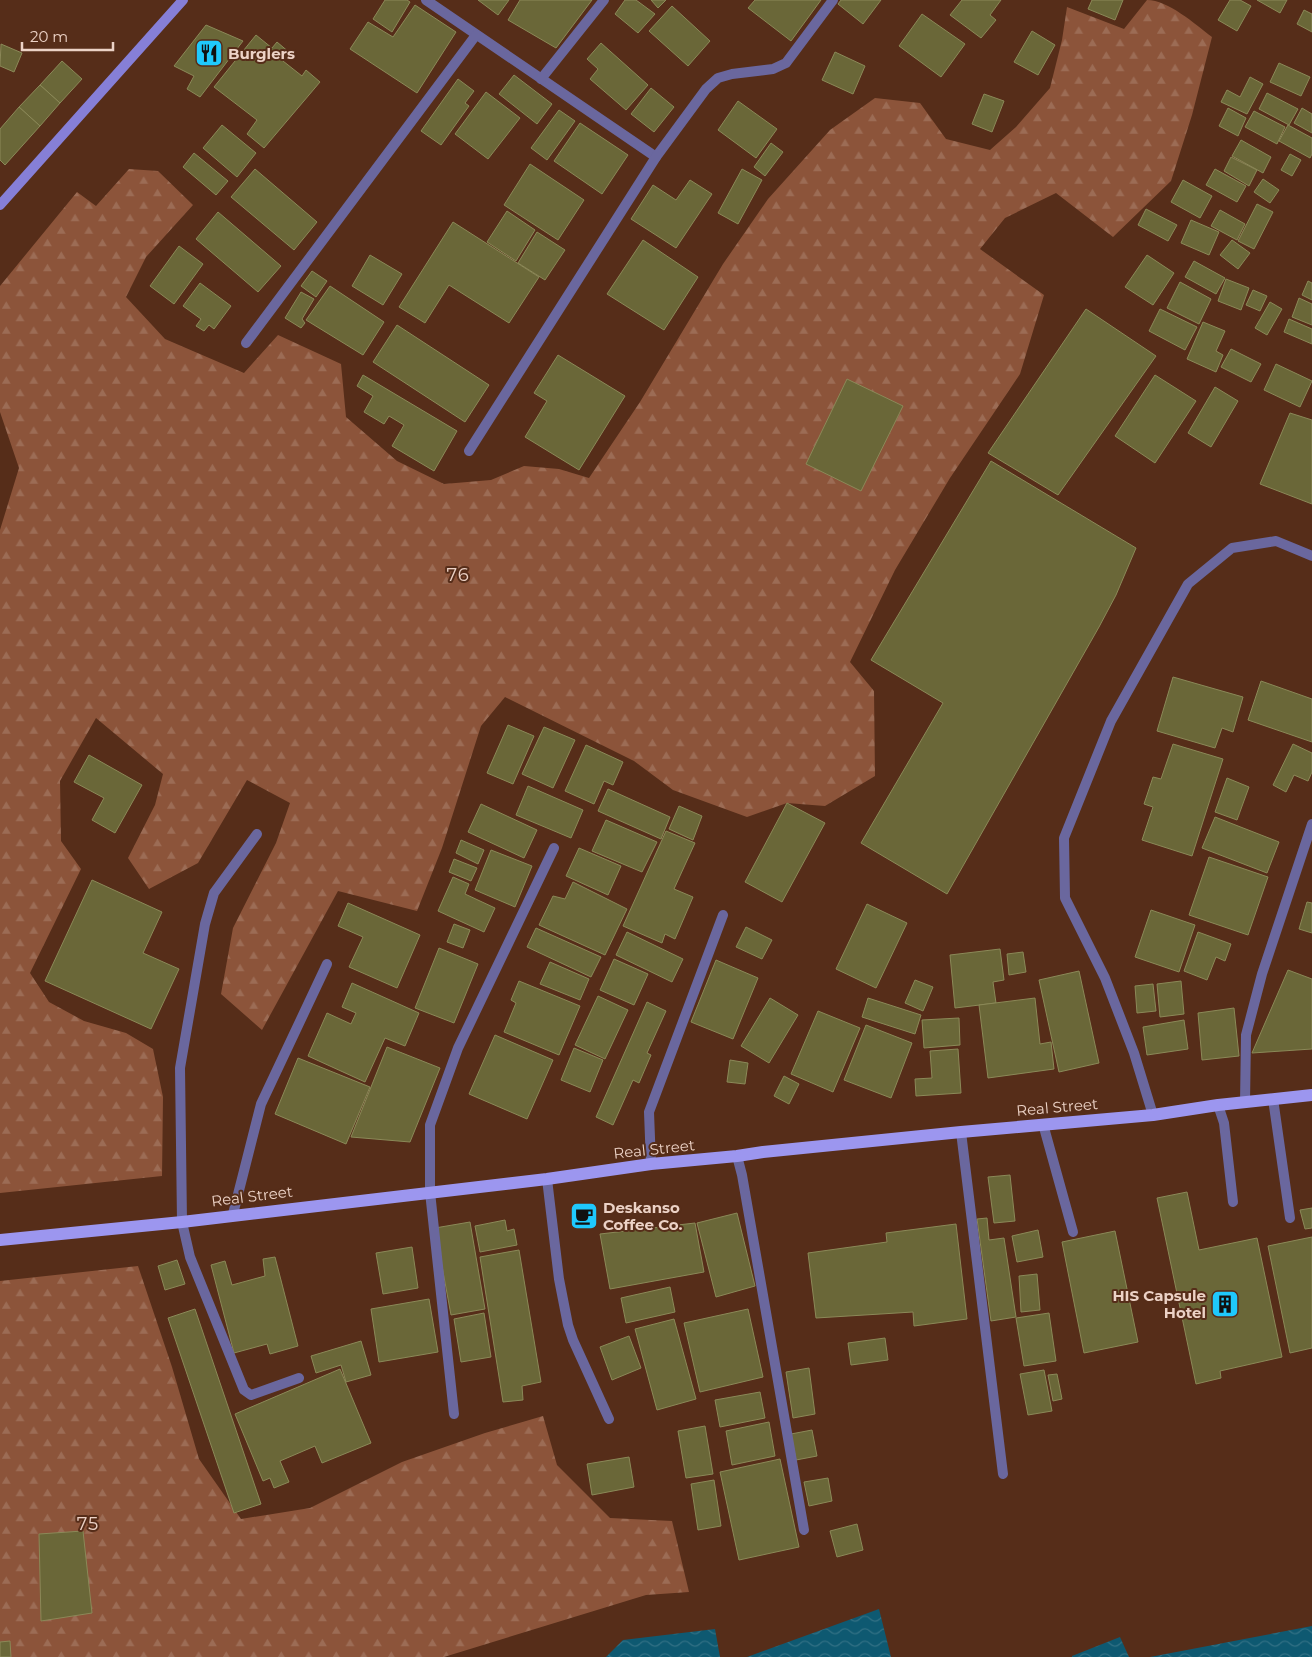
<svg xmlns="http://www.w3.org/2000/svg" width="1312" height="1657" viewBox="0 0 1312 1657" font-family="Montserrat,sans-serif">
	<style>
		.forest { fill: url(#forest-firs) }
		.water { fill: url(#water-waves) }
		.building { fill: #6a6738; stroke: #8b8958 }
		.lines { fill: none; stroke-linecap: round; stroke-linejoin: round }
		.lane { stroke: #6a679e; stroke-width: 10 }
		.street { stroke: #6a679e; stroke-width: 10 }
		.secondary { stroke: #867fd7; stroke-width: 10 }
		.primary { stroke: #9c96ef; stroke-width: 12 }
		.labels { text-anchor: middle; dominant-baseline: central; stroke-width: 4; stroke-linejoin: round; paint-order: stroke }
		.poi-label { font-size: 15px; font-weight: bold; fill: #ecd2c6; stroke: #562d19; text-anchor: start }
		.street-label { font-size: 15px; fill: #ecd2c6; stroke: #562d19 }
		.quarter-label { font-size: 18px; letter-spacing: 1px; fill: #ecd2c6; stroke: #562d19 }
	</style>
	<defs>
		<pattern id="forest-firs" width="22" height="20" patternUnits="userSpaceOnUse" patternTransform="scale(1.25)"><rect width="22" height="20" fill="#8c543a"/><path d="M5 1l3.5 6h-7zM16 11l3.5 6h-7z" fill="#9c6c55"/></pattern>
		<pattern id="water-waves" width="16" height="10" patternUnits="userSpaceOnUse" patternTransform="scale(1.25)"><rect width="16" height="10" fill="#0e5971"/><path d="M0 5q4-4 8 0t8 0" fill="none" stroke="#317084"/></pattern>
	</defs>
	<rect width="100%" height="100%" fill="#562d19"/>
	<g class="forest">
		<path d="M1147,0C1168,0 1195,24 1212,37L1192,115L1171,181L1113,237L1056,193L1005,218L980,249L1044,295L1020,374L950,478L895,570L850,662L874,691L875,776L825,806L787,803L747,817L673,790L634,761L505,697L481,726L442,848L417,911L338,891L262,1030L221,994L233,928L276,843L290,803L247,780L198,863L149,889L128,858L155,805L163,774L96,718L60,781L61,841L81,869L30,973L49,1002L84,1021L126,1033L153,1049L163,1097L162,1176L0,1193V530L19,468L0,412V286L77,192L96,206L129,169L158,171L193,205L146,257L126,297L165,339L244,373L278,335L341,364L346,417L397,461L444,484L491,480L524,466L559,469L589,478L640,402L723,264L768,199L830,130L875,98L920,103L946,139L990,150L1016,127L1050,88L1062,40L1067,7L1124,29Z"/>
		<polygon points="138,1266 172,1367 199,1459 241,1519 310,1508 402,1462 485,1433 543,1416 557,1465 610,1518 672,1521 689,1592 646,1595 444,1657 0,1657 0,1281"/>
	</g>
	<g class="water">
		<polygon points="879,1609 891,1657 747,1657"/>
		<polygon points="1312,1626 1312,1657 1150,1657"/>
		<polygon points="715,1629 720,1657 606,1657 623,1640"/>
		<polygon points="1120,1637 1129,1657 1072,1657 1072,1656"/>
	</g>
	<g class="building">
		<polygon points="385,0 407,0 410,2 392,32 373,19"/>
		<polygon points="478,0 509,0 498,15"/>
		<polygon points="520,0 592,0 556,48 508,20"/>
		<polygon points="625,0 636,0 655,14 638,33 615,14"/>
		<polygon points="651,0 666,0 658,8"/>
		<polygon points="755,0 821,0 791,41 748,8"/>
		<polygon points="841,0 881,0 863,24 838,4"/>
		<polygon points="962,0 1001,0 990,15 996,20 981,38 950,15"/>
		<polygon points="1092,0 1123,0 1115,20 1088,9"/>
		<polygon points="1230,0 1240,0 1251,6 1237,31 1218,20"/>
		<polygon points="1257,0 1287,0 1280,13"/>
		<polygon points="415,5 456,32 417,93 350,49 368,22 393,37"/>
		<polygon points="672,6 710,41 688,66 649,31"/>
		<polygon points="1304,10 1312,14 1312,32 1297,24"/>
		<polygon points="922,14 965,44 941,77 899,46"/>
		<polygon points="206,25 243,41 200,97 187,89 194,76 174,66"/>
		<polygon points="1032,31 1055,45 1038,75 1014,62"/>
		<polygon points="256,35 272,48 277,42 290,53 283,61 302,76 306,70 320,82 264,148 247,134 257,120 214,87"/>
		<polygon points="601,43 648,85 626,110 590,79 598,69 587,59"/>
		<polygon points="1,44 22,53 14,72 0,66"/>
		<polygon points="835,52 865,66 853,94 822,80"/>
		<polygon points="62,61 82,79 60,103 40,85"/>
		<polygon points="1279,63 1310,77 1301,96 1270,82"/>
		<polygon points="514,75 552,104 537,124 499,94"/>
		<polygon points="1250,77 1263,84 1247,114 1221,102 1227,90 1240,97"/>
		<polygon points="458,79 474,91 465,103 469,106 441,145 421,131"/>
		<polygon points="40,85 60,103 40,126 19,107"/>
		<polygon points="651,88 674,107 654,132 631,114"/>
		<polygon points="486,92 520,118 488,159 455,134"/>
		<polygon points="1267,93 1298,109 1289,125 1259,109"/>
		<polygon points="984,94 1004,101 992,132 972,124"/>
		<polygon points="738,101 777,129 756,158 718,130"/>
		<polygon points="19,107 40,126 5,165 0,160 0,129"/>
		<polygon points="1228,108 1246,118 1238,136 1219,126"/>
		<polygon points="1302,108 1312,114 1312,133 1294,123"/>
		<polygon points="559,110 575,121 547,160 531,148"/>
		<polygon points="1254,111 1285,127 1277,144 1245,127"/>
		<polygon points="580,123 628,155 602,194 554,161"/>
		<polygon points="222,125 256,153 237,177 203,148"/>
		<polygon points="1288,125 1312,138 1312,154 1310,158 1279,141"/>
		<polygon points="1241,140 1271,157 1263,173 1232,156"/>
		<polygon points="771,143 783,152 765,176 754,167"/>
		<polygon points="194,153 228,181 216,195 183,167"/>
		<polygon points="1290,154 1301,160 1292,176 1281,170"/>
		<polygon points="1231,157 1257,170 1249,186 1224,171"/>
		<polygon points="530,164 584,200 558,240 504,205"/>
		<polygon points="255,169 317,222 294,250 231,197"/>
		<polygon points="742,169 762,180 738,224 718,213"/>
		<polygon points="1215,169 1246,186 1237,202 1206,185"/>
		<polygon points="1263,179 1279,190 1270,203 1254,192"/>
		<polygon points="690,180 712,194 676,248 631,219 653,185 676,200"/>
		<polygon points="1183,180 1212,196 1200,218 1171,202"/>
		<polygon points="1257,204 1273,212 1254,249 1238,241"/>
		<polygon points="1146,209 1177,225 1168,241 1138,225"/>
		<polygon points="1220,210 1245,224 1237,240 1211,226"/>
		<polygon points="507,211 535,230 516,261 487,242"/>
		<polygon points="218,212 281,266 258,292 196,239"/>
		<polygon points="1191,220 1219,232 1209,255 1181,243"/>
		<polygon points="453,222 539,277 509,323 449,285 425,323 399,307"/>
		<polygon points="537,232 565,250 545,280 518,263"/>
		<polygon points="643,240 698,277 664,330 607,294"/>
		<polygon points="1232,240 1250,253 1238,269 1220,255"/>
		<polygon points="179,246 203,264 174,304 150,286"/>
		<polygon points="370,255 402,274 383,305 352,286"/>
		<polygon points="1147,255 1174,273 1153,305 1125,287"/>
		<polygon points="1194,261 1225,278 1216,294 1185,277"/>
		<polygon points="312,271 327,281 316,297 301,286"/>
		<polygon points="1226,279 1249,288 1241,310 1218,301"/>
		<polygon points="1308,281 1312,283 1312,300 1302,295"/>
		<polygon points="1180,282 1211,299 1199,324 1167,308"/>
		<polygon points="200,283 231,306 214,329 209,325 204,331 196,326 201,319 183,306"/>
		<polygon points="330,286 384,322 363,355 306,320"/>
		<polygon points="1253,290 1267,296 1260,311 1246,305"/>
		<polygon points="301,292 314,299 302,319 305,323 301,328 285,318"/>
		<polygon points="1299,298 1312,304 1312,325 1292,317"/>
		<polygon points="1270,302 1282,309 1267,335 1255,328"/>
		<polygon points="1086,309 1156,356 1058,495 988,453"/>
		<polygon points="1160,309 1197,327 1185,350 1149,331"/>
		<polygon points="1289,319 1312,329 1312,344 1284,332"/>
		<polygon points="1203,322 1225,331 1216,351 1223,355 1216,372 1187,359"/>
		<polygon points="397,325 489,385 465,422 373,362"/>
		<polygon points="1231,349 1261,364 1251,382 1221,367"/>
		<polygon points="558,355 625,396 579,470 525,437 547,401 534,393"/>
		<polygon points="1276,364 1312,381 1300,407 1264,390"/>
		<polygon points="363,375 457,431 434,471 392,446 404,425 389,416 384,424 364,412 373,396 357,386"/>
		<polygon points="1155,375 1196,401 1155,463 1115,436"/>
		<polygon points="847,379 903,406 861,491 806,464"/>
		<polygon points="1215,387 1238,401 1211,447 1188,433"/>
		<polygon points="1290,413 1312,420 1312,504 1260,484"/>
		<polygon points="991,461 1136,548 1116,595 1099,627 947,894 861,843 943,703 871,660"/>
		<polygon points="1173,677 1243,697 1233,732 1222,728 1215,748 1157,731"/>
		<polygon points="1261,681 1312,699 1312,742 1248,720"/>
		<polygon points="508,725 534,736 513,784 487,773"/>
		<polygon points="544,727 575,740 553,788 522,774"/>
		<polygon points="1173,744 1223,759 1192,856 1142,840 1153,807 1144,804 1153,777 1161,779"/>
		<polygon points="1293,744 1312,753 1312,772 1308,781 1294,775 1286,792 1273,785"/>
		<polygon points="586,745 623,762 613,785 604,781 594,804 565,791"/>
		<polygon points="89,755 142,785 115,833 92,820 104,798 74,782"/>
		<polygon points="1227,778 1249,787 1237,820 1215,812"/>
		<polygon points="528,786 583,810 571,838 516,815"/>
		<polygon points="608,789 670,817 661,839 598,811"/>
		<polygon points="787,803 825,823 782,902 745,882"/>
		<polygon points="481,804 537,830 524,858 468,832"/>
		<polygon points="679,806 702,816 693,840 669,829"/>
		<polygon points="1215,817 1279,842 1267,873 1202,848"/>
		<polygon points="606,820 657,842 642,872 592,851"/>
		<polygon points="666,831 695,843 674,889 693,897 675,939 665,934 662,943 623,926"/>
		<polygon points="461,840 484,850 478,864 456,853"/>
		<polygon points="579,848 621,866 608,895 566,876"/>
		<polygon points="491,850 532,866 515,907 475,890"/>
		<polygon points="1209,857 1268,877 1248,935 1189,915"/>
		<polygon points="454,859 477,868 471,881 449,872"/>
		<polygon points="453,877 469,884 465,894 495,908 484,932 438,911"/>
		<polygon points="92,880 162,912 143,953 179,969 151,1029 45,981"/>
		<polygon points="573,882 627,909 605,955 539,925 553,896 565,899"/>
		<polygon points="1307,902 1312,903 1312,933 1299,929"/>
		<polygon points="348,903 420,935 397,988 349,967 363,937 338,926"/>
		<polygon points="867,904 907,923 876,988 836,969"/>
		<polygon points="1151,910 1195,925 1179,972 1135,957"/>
		<polygon points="454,924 470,930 463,948 447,942"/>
		<polygon points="746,927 772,940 762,959 736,947"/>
		<polygon points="536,928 601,957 591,977 527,947"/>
		<polygon points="627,932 683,959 672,982 616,955"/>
		<polygon points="1198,932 1231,944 1225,961 1216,957 1207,980 1184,971"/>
		<polygon points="439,948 478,964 454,1023 415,1008"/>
		<polygon points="1000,949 1004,980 993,982 996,1003 955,1008 950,955"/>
		<polygon points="1023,952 1026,972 1009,975 1007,954"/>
		<polygon points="614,959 648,974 634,1005 600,990"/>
		<polygon points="716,960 758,978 733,1039 691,1022"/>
		<polygon points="550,962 589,979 580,1000 540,984"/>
		<polygon points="1288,970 1312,979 1312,1049 1252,1053"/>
		<polygon points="1079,971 1099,1063 1059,1072 1039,980"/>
		<polygon points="915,980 933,987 923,1011 905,1003"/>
		<polygon points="519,981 580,1006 559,1055 504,1032 516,1003 511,1000"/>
		<polygon points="1181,981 1184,1014 1160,1017 1157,984"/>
		<polygon points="352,983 419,1013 405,1046 385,1038 365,1082 308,1056 327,1013 351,1024 356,1013 342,1007"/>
		<polygon points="1153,984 1156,1011 1137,1013 1135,986"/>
		<polygon points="598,996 628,1010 605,1059 575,1045"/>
		<polygon points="770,998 798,1015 769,1063 741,1046"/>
		<polygon points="868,998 921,1015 915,1034 862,1017"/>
		<polygon points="1035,998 1040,1044 1051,1042 1054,1069 988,1078 979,1005"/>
		<polygon points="647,1002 666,1011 647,1053 651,1055 639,1083 633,1080 613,1125 596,1117"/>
		<polygon points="1234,1008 1239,1056 1202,1060 1198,1013"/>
		<polygon points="818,1011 860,1028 833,1092 791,1074"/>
		<polygon points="959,1018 960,1045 924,1048 922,1020"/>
		<polygon points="1184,1020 1188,1049 1147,1055 1143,1027"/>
		<polygon points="866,1025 912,1043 891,1098 844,1080"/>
		<polygon points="495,1035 553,1060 527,1119 469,1094"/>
		<polygon points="387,1047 440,1068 410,1142 351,1137"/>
		<polygon points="574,1048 603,1060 590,1092 561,1080"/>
		<polygon points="958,1049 961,1093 916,1096 915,1079 932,1078 930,1051"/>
		<polygon points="298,1058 370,1087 346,1144 275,1114"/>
		<polygon points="730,1060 748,1063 745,1084 727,1082"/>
		<polygon points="784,1076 799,1084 789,1104 774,1096"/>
		<polygon points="1010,1175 1015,1221 994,1223 988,1177"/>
		<polygon points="1187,1192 1199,1250 1257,1238 1282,1357 1220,1371 1221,1378 1196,1384 1157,1198"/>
		<polygon points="1312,1208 1312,1228 1305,1229 1300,1210"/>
		<polygon points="737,1213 755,1286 716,1297 697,1223"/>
		<polygon points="987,1218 989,1240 1004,1238 1016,1317 991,1321 977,1219"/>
		<polygon points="505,1220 507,1231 514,1229 517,1245 480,1252 475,1226"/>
		<polygon points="470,1222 485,1309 451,1315 435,1228"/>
		<polygon points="695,1223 704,1272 610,1289 600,1234"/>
		<polygon points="956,1224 967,1319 914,1326 913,1312 816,1318 808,1253 887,1242 886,1233"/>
		<polygon points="1038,1230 1043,1257 1017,1262 1012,1236"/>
		<polygon points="1115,1231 1138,1342 1084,1353 1062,1242"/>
		<polygon points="1312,1237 1312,1348 1290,1353 1268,1246"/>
		<polygon points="412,1247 418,1288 383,1294 376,1253"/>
		<polygon points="519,1250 541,1382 522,1386 523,1400 503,1402 480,1257"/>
		<polygon points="275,1257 298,1346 270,1354 267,1344 234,1353 211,1265 225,1261 232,1285 265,1276 263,1259"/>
		<polygon points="177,1260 185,1284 165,1290 158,1266"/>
		<polygon points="1037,1274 1040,1310 1021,1312 1019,1276"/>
		<polygon points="670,1287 675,1312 626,1323 621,1298"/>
		<polygon points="429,1299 438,1352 379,1362 371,1309"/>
		<polygon points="195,1309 261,1504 234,1513 168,1318"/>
		<polygon points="748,1309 763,1377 700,1392 684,1323"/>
		<polygon points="484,1313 491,1357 461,1362 454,1319"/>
		<polygon points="1049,1313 1056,1361 1024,1366 1016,1318"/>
		<polygon points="674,1319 696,1399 657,1410 635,1329"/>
		<polygon points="629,1336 641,1368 612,1380 600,1347"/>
		<polygon points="885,1338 888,1360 851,1365 848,1343"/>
		<polygon points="361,1341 371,1375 346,1382 341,1365 316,1373 311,1356"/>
		<polygon points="809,1368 815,1414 793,1418 786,1372"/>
		<polygon points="340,1369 371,1443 322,1463 315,1446 280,1461 289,1482 274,1488 270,1478 263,1481 235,1414"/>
		<polygon points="1044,1370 1052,1411 1028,1415 1020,1374"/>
		<polygon points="1057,1374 1062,1399 1053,1401 1048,1375"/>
		<polygon points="760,1392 765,1418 720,1427 715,1400"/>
		<polygon points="769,1422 775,1456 732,1465 726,1431"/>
		<polygon points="705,1426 713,1474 686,1478 678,1431"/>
		<polygon points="812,1430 817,1456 796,1460 791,1434"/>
		<polygon points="629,1457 634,1487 592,1495 587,1464"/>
		<polygon points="780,1459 799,1547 739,1560 720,1472"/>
		<polygon points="828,1478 832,1501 809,1506 804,1482"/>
		<polygon points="714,1480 721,1526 698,1530 691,1484"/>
		<polygon points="857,1524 863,1550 837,1557 830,1531"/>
		<polygon points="83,1531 92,1613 41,1621 39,1534"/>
		<polygon points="10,1641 11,1657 0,1657 0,1642"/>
	</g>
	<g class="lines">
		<g class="lane">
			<polyline points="257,834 214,893 205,924 180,1068 182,1222 190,1257 244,1390 251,1395 299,1378"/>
			<polyline points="1273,1099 1290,1218"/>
			<polyline points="1218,1105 1224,1123 1233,1202"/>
			<polyline points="1153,1115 1134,1053 1105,978 1065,898 1064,838 1111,721 1188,584 1232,548 1276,541 1312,556"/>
			<polyline points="1043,1124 1073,1232"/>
			<polyline points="961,1132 1003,1474"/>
			<polyline points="651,1164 649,1112 723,915"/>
			<polyline points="430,1192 454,1414"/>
		</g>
		<g class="street">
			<polyline points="426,0 656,157"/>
			<polyline points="541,79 604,0"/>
			<polyline points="246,343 476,35"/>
			<polyline points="469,451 656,157 706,89 718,78 732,74 773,69 786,63 833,0"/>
			<polyline points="1245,1103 1246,1035 1262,974 1312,824"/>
			<polyline points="737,1156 742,1175 804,1530"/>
			<polyline points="547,1179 559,1279 568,1325 573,1340 609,1419"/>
			<polyline points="430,1192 430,1125 458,1048 554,848"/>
			<polyline points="233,1214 261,1104 327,964"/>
		</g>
		<polyline class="secondary" points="0,205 183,0"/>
		<polyline class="primary" points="0,1240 182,1222 547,1179 651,1164 737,1156 763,1152 961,1132 1153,1115 1218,1105 1312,1095"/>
	</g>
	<defs>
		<g id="restaurant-square" transform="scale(1.4375)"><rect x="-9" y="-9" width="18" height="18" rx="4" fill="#1fc9fd" stroke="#562d19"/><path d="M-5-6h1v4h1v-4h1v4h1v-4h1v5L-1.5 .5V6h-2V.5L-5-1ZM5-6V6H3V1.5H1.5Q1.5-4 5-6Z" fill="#111"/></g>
		<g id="cafe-square" transform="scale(1.4375)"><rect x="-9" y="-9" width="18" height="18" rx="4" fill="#1fc9fd" stroke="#562d19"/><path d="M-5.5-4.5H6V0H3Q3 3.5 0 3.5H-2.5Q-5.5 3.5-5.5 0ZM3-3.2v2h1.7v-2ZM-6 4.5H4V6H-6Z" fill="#111"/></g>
		<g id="building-square" transform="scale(1.4375)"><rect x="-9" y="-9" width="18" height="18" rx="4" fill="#1fc9fd" stroke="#562d19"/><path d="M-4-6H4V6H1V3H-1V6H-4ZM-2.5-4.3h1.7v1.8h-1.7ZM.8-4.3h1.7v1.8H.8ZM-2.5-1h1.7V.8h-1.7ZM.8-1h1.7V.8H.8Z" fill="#111"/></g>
	</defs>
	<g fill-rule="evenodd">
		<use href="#restaurant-square" x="209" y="53"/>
		<use href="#cafe-square" x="584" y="1216"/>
		<use href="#building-square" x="1225" y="1304"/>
	</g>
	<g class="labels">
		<g class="poi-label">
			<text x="228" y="53">Burglers</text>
			<text x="603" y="1207">Deskanso<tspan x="603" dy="17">Coffee Co.</tspan></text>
			<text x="1206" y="1295" text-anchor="end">HIS Capsule<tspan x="1206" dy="17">Hotel</tspan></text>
		</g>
		<g class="street-label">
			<text transform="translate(1057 1107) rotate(-5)">Real Street</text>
			<text transform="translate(654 1149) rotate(-6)">Real Street</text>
			<text transform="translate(252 1196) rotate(-7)">Real Street</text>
		</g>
		<g class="quarter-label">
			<text x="458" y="575">76</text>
			<text x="88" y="1524">75</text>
		</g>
	</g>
	<path d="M22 42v8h91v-8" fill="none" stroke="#ecd2c6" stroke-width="2.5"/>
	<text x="30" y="42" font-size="15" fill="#ecd2c6" stroke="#562d19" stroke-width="4" paint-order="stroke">20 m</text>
</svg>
